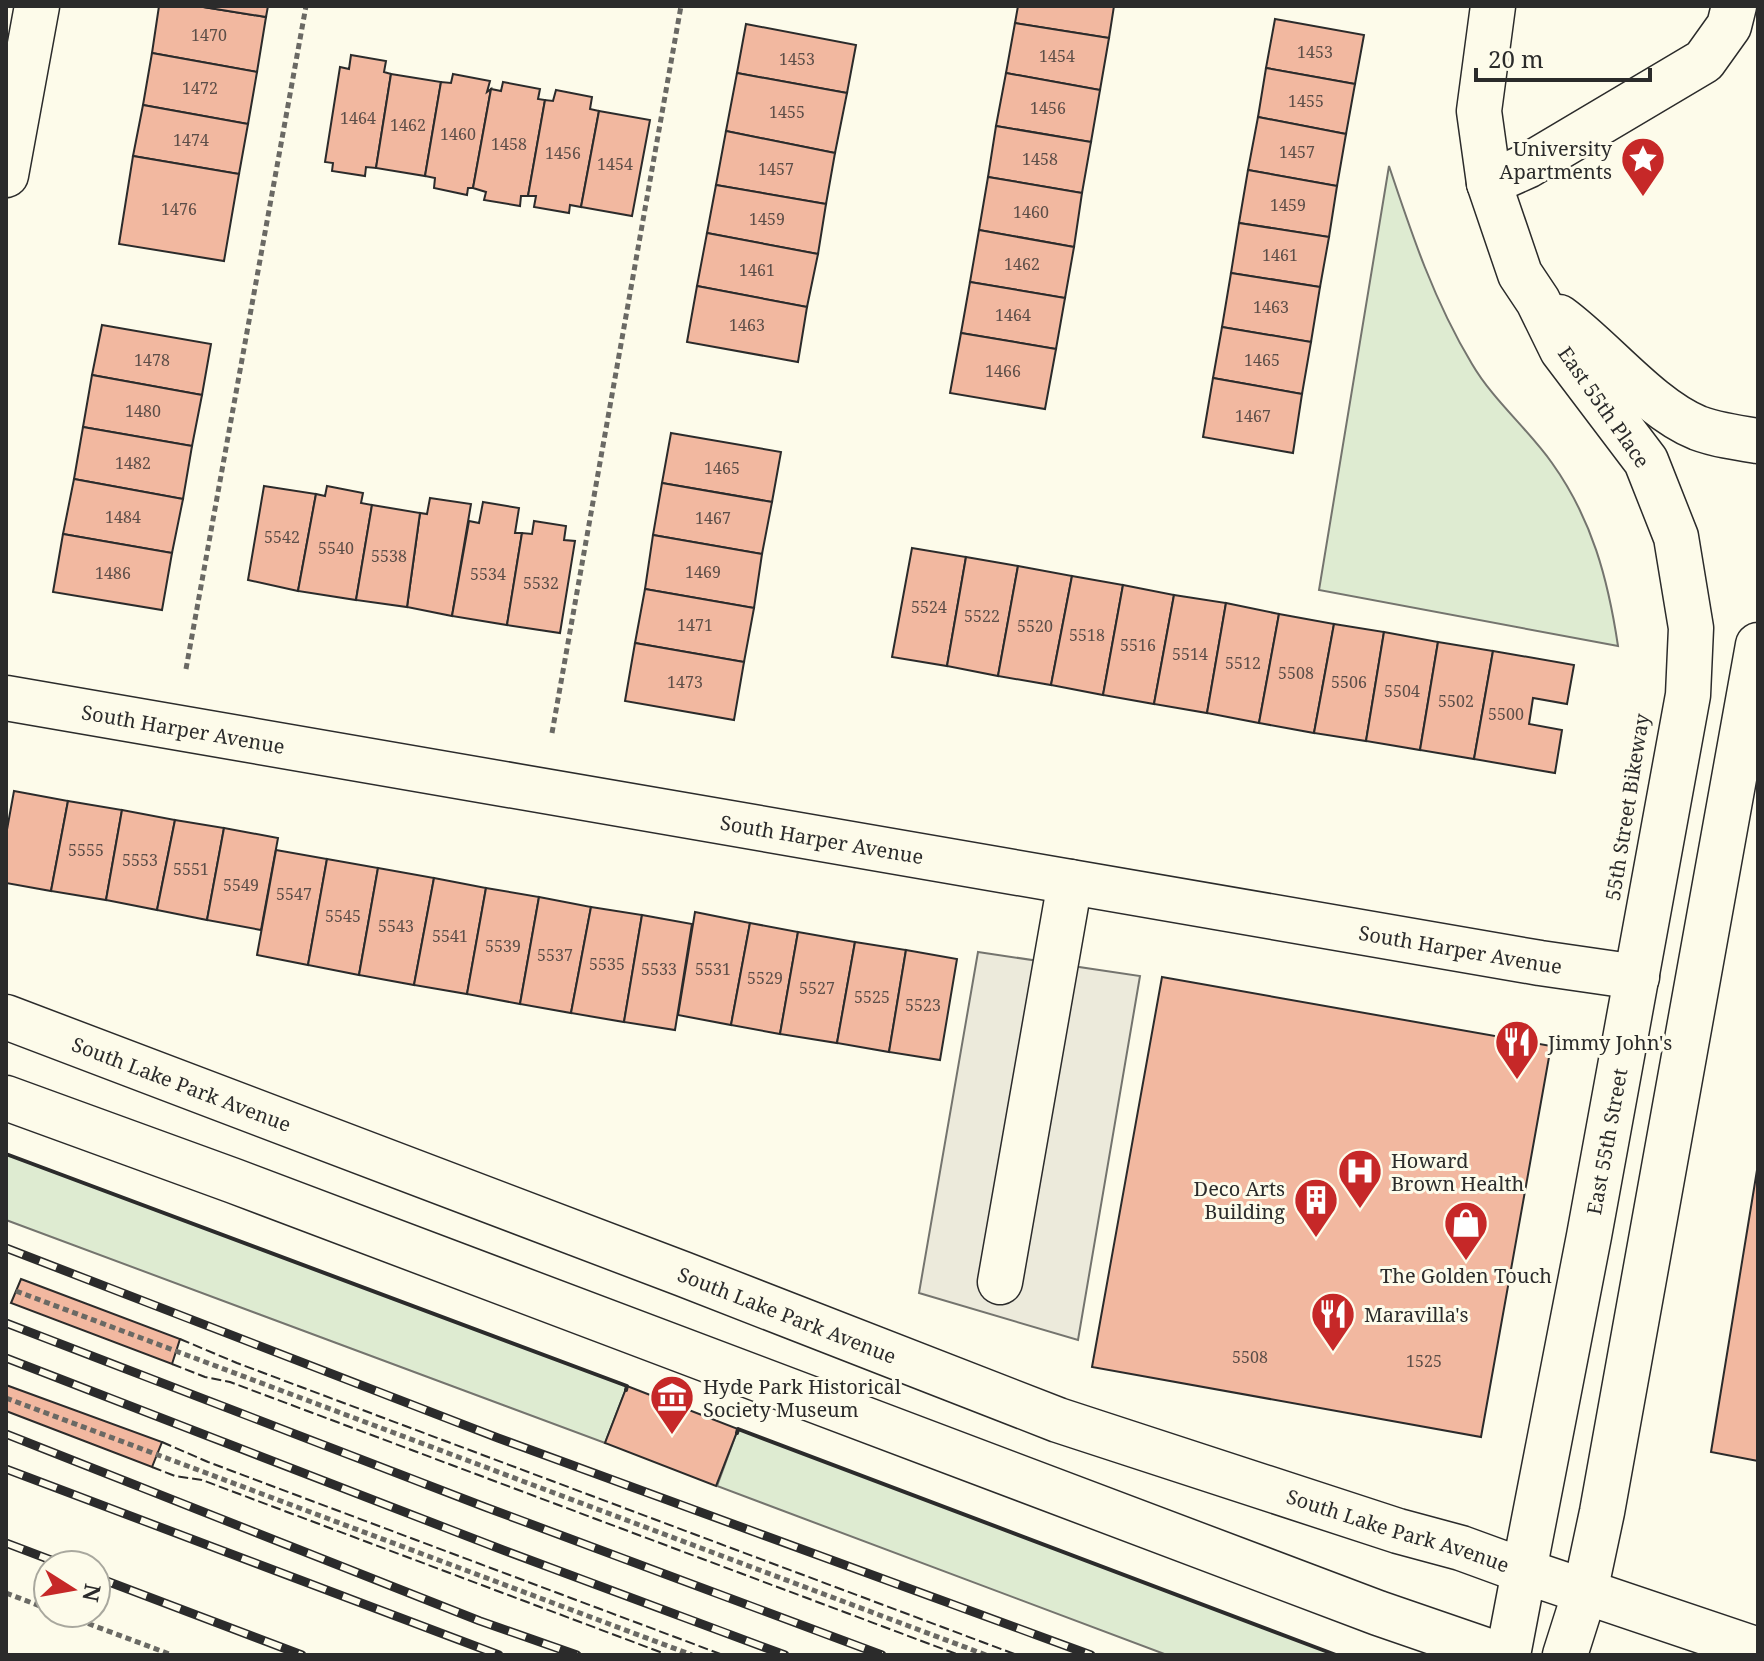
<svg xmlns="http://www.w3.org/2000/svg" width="1764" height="1661" viewBox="0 0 1764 1661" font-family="'Noto Serif',serif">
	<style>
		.green { fill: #deebd1; stroke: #74746e; stroke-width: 2 }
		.parking { fill: #eceadb; stroke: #74746e; stroke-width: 2 }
		.building { fill: #f2b8a0; stroke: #2b2b2b; stroke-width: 2 }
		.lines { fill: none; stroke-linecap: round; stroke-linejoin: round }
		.minor-casing { stroke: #2b2b2b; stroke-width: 47 }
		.major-casing { stroke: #2b2b2b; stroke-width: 47 }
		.path { stroke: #6a6964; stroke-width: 5; stroke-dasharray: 6 4; stroke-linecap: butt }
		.minor { stroke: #fdfbea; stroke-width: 44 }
		.major { stroke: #fdfbea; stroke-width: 44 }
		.rail-casing { stroke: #2b2b2b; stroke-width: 9 }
		.rail { stroke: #fdfbea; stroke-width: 6; stroke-dasharray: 18; stroke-linecap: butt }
		.fence { stroke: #2b2b2b; stroke-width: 2; stroke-dasharray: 10 4; stroke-linecap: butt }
		.wall { stroke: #2b2b2b; stroke-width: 4 }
		.labels { text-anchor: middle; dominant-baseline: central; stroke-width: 6; stroke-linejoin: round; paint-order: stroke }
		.number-label { font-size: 16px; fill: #5d4e48 }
		.poi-label { font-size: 20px; fill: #2b2b2b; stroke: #fdfbea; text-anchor: start }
		.street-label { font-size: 20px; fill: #2b2b2b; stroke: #fdfbea }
	</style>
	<rect width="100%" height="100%" fill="#fdfbea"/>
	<g class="green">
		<path d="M1389,166C1412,235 1434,301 1472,364C1493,400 1528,429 1552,463C1592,519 1608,579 1618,646L1319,590Z"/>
		<polygon points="6,1154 627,1386 605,1443 6,1220"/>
		<polygon points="738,1429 1336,1655 1167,1655 717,1486"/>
	</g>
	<polygon class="parking" points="978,952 1140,976 1078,1340 919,1293"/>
	<g class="building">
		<polygon points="159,6 197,6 266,17 257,72 152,53"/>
		<polygon points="197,6 268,6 266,17"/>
		<polygon points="1018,6 1114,6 1109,38 1015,23"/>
		<polygon points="1275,19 1364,35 1355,84 1266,68"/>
		<polygon points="1015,23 1109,38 1100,90 1006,73"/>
		<polygon points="746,24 856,45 847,93 737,73"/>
		<polygon points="152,53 257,72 248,124 143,105"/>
		<polygon points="351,55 386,61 384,72 391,74 376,168 366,167 365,176 332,171 333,163 325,162 340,67 349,69"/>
		<polygon points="1266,68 1355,84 1346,134 1258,117"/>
		<polygon points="737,73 847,93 835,153 726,131"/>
		<polygon points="1006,73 1100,90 1091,142 996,126"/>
		<polygon points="391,74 441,82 425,176 376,168"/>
		<polygon points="453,74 490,81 487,92 491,89 473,188 468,188 467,195 434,188 435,178 425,176 441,82 451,83"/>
		<polygon points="503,82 540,89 538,99 545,100 528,196 521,196 520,206 484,200 486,192 473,188 491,89 501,91"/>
		<polygon points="556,90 592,97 590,109 599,111 581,207 570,205 569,213 534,207 536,196 528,196 545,100 553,101"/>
		<polygon points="143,105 248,124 239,174 133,156"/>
		<polygon points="599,111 650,120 632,216 581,207"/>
		<polygon points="1258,117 1346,134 1337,186 1248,170"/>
		<polygon points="996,126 1091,142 1082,193 988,177"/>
		<polygon points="726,131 835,153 826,204 716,185"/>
		<polygon points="133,156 239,174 224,261 119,244"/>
		<polygon points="1248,170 1337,186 1329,237 1239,223"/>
		<polygon points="988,177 1082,193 1074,247 979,230"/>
		<polygon points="716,185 826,204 818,254 707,233"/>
		<polygon points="1239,223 1329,237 1320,287 1231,273"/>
		<polygon points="979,230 1074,247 1065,298 970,282"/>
		<polygon points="707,233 818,254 807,307 697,286"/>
		<polygon points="1231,273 1320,287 1311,342 1222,327"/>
		<polygon points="970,282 1065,298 1056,349 961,333"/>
		<polygon points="697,286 807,307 798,362 687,342"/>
		<polygon points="102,325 211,344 202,395 92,375"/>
		<polygon points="1222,327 1311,342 1302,394 1213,378"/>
		<polygon points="961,333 1056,349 1045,409 950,393"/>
		<polygon points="92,375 202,395 192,446 83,427"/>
		<polygon points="1213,378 1302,394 1293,453 1203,437"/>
		<polygon points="83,427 192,446 183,499 74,479"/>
		<polygon points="671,433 781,452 772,502 662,483"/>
		<polygon points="74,479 183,499 172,553 63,534"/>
		<polygon points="662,483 772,502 762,554 653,535"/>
		<polygon points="264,486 316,494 298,591 248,580"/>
		<polygon points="327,486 363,493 361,503 372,505 356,600 298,591 316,494 325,496"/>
		<polygon points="430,498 471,504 452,616 407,607 420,513 427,514"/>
		<polygon points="483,502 519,508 515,533 522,533 507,625 452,616 469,521 479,523"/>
		<polygon points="372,505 420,513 407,607 356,600"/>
		<polygon points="534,521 566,526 564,540 575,541 560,633 507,625 522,533 532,534"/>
		<polygon points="63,534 172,553 162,610 53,592"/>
		<polygon points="653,535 762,554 754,608 645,589"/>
		<polygon points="912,548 966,557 947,666 892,657"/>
		<polygon points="966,557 1018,566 998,676 947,666"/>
		<polygon points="1018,566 1072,576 1051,685 998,676"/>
		<polygon points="1072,576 1123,585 1103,695 1051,685"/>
		<polygon points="1123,585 1174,595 1154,704 1103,695"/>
		<polygon points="645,589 754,608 744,662 635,643"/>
		<polygon points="1174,595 1226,603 1207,713 1154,704"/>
		<polygon points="1226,603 1279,614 1259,723 1207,713"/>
		<polygon points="1279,614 1334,624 1314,733 1259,723"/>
		<polygon points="1334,624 1384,632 1366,741 1314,733"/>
		<polygon points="1384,632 1438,642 1420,750 1366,741"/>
		<polygon points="1438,642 1493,651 1474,759 1420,750"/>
		<polygon points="635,643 744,662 734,720 625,701"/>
		<polygon points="1493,651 1574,665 1567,704 1533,698 1529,724 1562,730 1555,773 1474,759"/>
		<polygon points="14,791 68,801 51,891 6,883 6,835"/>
		<polygon points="68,801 122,810 106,900 51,891"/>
		<polygon points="122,810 175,820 157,910 106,900"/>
		<polygon points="175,820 224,828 207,920 157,910"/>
		<polygon points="224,828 278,838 261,930 207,920"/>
		<polygon points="276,850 327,859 308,965 257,955"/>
		<polygon points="327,859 378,868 359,975 308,965"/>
		<polygon points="378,868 434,878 414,985 359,975"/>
		<polygon points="434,878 486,888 467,994 414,985"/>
		<polygon points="486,888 539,897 520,1004 467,994"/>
		<polygon points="539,897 591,907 571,1013 520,1004"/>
		<polygon points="591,907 642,915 624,1022 571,1013"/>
		<polygon points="695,912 750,923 731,1025 678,1015"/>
		<polygon points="642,915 692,924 675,1030 624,1022"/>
		<polygon points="750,923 798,932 780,1034 731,1025"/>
		<polygon points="798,932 855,942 837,1043 780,1034"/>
		<polygon points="855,942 906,950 889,1052 837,1043"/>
		<polygon points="906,950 957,959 940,1060 889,1052"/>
		<polygon points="1162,977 1551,1046 1481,1437 1092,1367"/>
		<polygon points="1758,1164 1758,1461 1711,1452"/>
		<polygon points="21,1279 180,1339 172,1364 11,1303"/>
		<polygon points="6,1385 162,1442 152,1467 6,1411"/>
		<polygon points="627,1386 738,1429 716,1486 605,1443"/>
	</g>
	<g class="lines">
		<g class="minor-casing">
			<g id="minor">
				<polyline points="6,175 37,6"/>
				<polyline points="1489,183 1527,166 1704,61 1729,26 1734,6"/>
				<path d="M1559,317C1603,349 1649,408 1698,428C1717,435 1738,438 1758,441"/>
				<path id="s1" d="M6,698L1540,963L1637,977"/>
				<path id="s2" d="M6,1017L683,1274L1058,1420L1398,1531L1461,1548L1524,1571L1589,1236L1688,695L1691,628L1676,537L1646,461L1562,350L1538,301L1520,274L1489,183L1479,111L1493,6"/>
				<polyline points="6,1098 234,1181 1378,1613 1500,1655"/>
				<polyline points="1000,1282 1070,882"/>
				<polyline points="1565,1655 1585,1592 1602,1512 1758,645"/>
			</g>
		</g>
		<g class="major-casing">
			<polyline id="major" points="1508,1655 1524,1571 1758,1650"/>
		</g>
		<g class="path">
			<polyline points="186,669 306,6"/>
			<polyline points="552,733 681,6"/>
			<polyline points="16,1291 986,1655"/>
			<polyline points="6,1398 692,1655"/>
			<polyline points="6,1593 48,1609"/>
			<polyline points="60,1613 172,1655"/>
		</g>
		<use href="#minor" class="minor"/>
		<use href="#major" class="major"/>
		<g class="rail-casing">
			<g id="rail">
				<polyline points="6,1248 498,1438 1091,1655"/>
				<polyline points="6,1323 485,1507 882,1655"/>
				<polyline points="6,1358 503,1550 785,1655"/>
				<polyline points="6,1434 480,1621 577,1655"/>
				<polyline points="6,1469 499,1655"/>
				<polyline points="6,1543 64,1565"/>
				<polyline points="96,1577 302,1655"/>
			</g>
		</g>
		<use href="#rail" class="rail"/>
		<g class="fence">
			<polyline points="180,1339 237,1363 1017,1655"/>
			<polyline points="172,1364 205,1377 230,1382 959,1655"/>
			<polyline points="162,1442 208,1462 723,1655"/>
			<polyline points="152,1467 175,1476 202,1480 668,1655"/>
		</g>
		<g class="wall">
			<polyline points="6,1154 627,1386 626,1390"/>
			<polyline points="737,1433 738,1429 1336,1655"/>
		</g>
	</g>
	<defs>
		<g id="sight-pin" transform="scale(2.3)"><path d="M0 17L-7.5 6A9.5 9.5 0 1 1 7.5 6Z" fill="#c62828" stroke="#fdfbea"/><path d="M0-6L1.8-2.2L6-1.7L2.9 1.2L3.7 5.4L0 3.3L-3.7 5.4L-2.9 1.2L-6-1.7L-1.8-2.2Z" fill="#fff"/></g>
		<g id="restaurant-pin" transform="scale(2.3)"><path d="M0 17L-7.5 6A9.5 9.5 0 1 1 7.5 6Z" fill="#c62828" stroke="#fdfbea"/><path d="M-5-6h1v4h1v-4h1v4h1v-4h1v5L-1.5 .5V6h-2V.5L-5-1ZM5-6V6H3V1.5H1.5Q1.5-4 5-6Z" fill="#fff"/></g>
		<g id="hospital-pin" transform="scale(2.3)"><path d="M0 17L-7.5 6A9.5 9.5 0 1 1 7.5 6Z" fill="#c62828" stroke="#fdfbea"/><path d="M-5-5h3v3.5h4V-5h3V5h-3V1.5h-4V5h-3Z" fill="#fff"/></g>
		<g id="building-pin" transform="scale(2.3)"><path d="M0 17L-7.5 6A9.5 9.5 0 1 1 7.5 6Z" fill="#c62828" stroke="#fdfbea"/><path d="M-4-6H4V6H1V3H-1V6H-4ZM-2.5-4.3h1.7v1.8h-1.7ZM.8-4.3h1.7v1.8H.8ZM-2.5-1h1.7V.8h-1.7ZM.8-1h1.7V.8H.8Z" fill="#fff"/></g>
		<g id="shop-pin" transform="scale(2.3)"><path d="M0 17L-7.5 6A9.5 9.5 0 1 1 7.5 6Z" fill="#c62828" stroke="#fdfbea"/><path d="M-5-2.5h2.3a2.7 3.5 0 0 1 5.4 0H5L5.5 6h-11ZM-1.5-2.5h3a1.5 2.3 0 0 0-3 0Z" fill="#fff"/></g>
		<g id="museum-pin" transform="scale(2.3)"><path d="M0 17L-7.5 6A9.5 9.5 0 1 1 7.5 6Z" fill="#c62828" stroke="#fdfbea"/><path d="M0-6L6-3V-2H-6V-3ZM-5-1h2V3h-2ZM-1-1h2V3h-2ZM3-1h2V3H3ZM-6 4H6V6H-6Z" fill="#fff"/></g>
	</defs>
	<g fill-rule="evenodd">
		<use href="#sight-pin" x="1643" y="159"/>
		<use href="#restaurant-pin" x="1517" y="1042"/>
		<use href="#hospital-pin" x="1360" y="1171"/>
		<use href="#building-pin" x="1316" y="1200"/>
		<use href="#shop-pin" x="1466" y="1223"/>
		<use href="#restaurant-pin" x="1333" y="1314"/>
		<use href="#museum-pin" x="672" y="1397"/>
	</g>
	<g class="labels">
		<g class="number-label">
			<text x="209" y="35">1470</text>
			<text x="1315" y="52">1453</text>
			<text x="1057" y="56">1454</text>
			<text x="797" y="59">1453</text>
			<text x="200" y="88">1472</text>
			<text x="1306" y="101">1455</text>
			<text x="1048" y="108">1456</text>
			<text x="787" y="112">1455</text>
			<text x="358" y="118">1464</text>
			<text x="408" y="125">1462</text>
			<text x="458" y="134">1460</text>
			<text x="191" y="140">1474</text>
			<text x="509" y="144">1458</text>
			<text x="1297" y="152">1457</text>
			<text x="563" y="153">1456</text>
			<text x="1040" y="159">1458</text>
			<text x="615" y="164">1454</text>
			<text x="776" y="169">1457</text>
			<text x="1288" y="205">1459</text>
			<text x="179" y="209">1476</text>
			<text x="1031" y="212">1460</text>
			<text x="767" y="219">1459</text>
			<text x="1280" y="255">1461</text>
			<text x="1022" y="264">1462</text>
			<text x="757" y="270">1461</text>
			<text x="1271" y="307">1463</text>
			<text x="1013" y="315">1464</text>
			<text x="747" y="325">1463</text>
			<text x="152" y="360">1478</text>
			<text x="1262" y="360">1465</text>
			<text x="1003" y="371">1466</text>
			<text x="143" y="411">1480</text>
			<text x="1253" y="416">1467</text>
			<text x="133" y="463">1482</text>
			<text x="722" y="468">1465</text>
			<text x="123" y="517">1484</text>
			<text x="713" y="518">1467</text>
			<text x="282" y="537">5542</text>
			<text x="336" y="548">5540</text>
			<text x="389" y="556">5538</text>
			<text x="703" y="572">1469</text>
			<text x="113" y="573">1486</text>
			<text x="488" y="574">5534</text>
			<text x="541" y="583">5532</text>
			<text x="929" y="607">5524</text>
			<text x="982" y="616">5522</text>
			<text x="695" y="625">1471</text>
			<text x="1035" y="626">5520</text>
			<text x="1087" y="635">5518</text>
			<text x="1138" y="645">5516</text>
			<text x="1190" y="654">5514</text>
			<text x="1243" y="663">5512</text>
			<text x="1296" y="673">5508</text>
			<text x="685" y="682">1473</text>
			<text x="1349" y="682">5506</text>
			<text x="1402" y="691">5504</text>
			<text x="1456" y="701">5502</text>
			<text x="1506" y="714">5500</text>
			<text x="86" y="850">5555</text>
			<text x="140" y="860">5553</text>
			<text x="191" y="869">5551</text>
			<text x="241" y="885">5549</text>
			<text x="294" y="894">5547</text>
			<text x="343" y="916">5545</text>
			<text x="396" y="926">5543</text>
			<text x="450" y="936">5541</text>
			<text x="503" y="946">5539</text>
			<text x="555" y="955">5537</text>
			<text x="607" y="964">5535</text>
			<text x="659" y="969">5533</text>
			<text x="713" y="969">5531</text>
			<text x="765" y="978">5529</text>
			<text x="817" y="988">5527</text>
			<text x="872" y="997">5525</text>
			<text x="923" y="1005">5523</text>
			<text x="1250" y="1357">5508</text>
			<text x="1424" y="1361">1525</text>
		</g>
		<g class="poi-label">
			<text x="1612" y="148" text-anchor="end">University<tspan x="1612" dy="23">Apartments</tspan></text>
			<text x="1548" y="1042">Jimmy John's</text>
			<text x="1391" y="1160">Howard<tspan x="1391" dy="23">Brown Health</tspan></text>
			<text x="1285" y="1188" text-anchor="end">Deco Arts<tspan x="1285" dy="23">Building</tspan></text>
			<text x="1466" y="1275" text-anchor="middle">The Golden Touch</text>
			<text x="1364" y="1314">Maravilla's</text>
			<text x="703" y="1386">Hyde Park Historical<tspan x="703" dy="23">Society Museum</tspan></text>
		</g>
		<g class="street-label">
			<text transform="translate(1604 407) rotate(55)">East 55th Place</text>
			<text stroke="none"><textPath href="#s1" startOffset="180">South Harper Avenue</textPath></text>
			<text transform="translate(1627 807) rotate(-81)">55th Street Bikeway</text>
			<text stroke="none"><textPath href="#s1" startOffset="828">South Harper Avenue</textPath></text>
			<text stroke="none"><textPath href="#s1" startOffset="1476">South Harper Avenue</textPath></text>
			<text stroke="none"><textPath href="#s2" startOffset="188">South Lake Park Avenue</textPath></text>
			<text stroke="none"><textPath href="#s2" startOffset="2054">East 55th Street</textPath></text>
			<text stroke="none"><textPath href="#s2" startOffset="836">South Lake Park Avenue</textPath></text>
			<text stroke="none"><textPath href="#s2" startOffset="1484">South Lake Park Avenue</textPath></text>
		</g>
	</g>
	<rect width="1764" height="1661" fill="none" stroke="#2b2b2b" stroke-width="16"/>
	<g transform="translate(72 1589) rotate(101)"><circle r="38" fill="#fdfbea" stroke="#a9a89e" stroke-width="2"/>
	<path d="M0-6L14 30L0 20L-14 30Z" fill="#c62828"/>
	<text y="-12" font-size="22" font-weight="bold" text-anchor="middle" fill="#2b2b2b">N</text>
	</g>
	<path d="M1476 68v12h174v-12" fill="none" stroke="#2b2b2b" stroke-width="4"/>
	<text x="1488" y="68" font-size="24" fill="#2b2b2b" stroke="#fdfbea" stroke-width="6" paint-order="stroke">20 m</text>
</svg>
